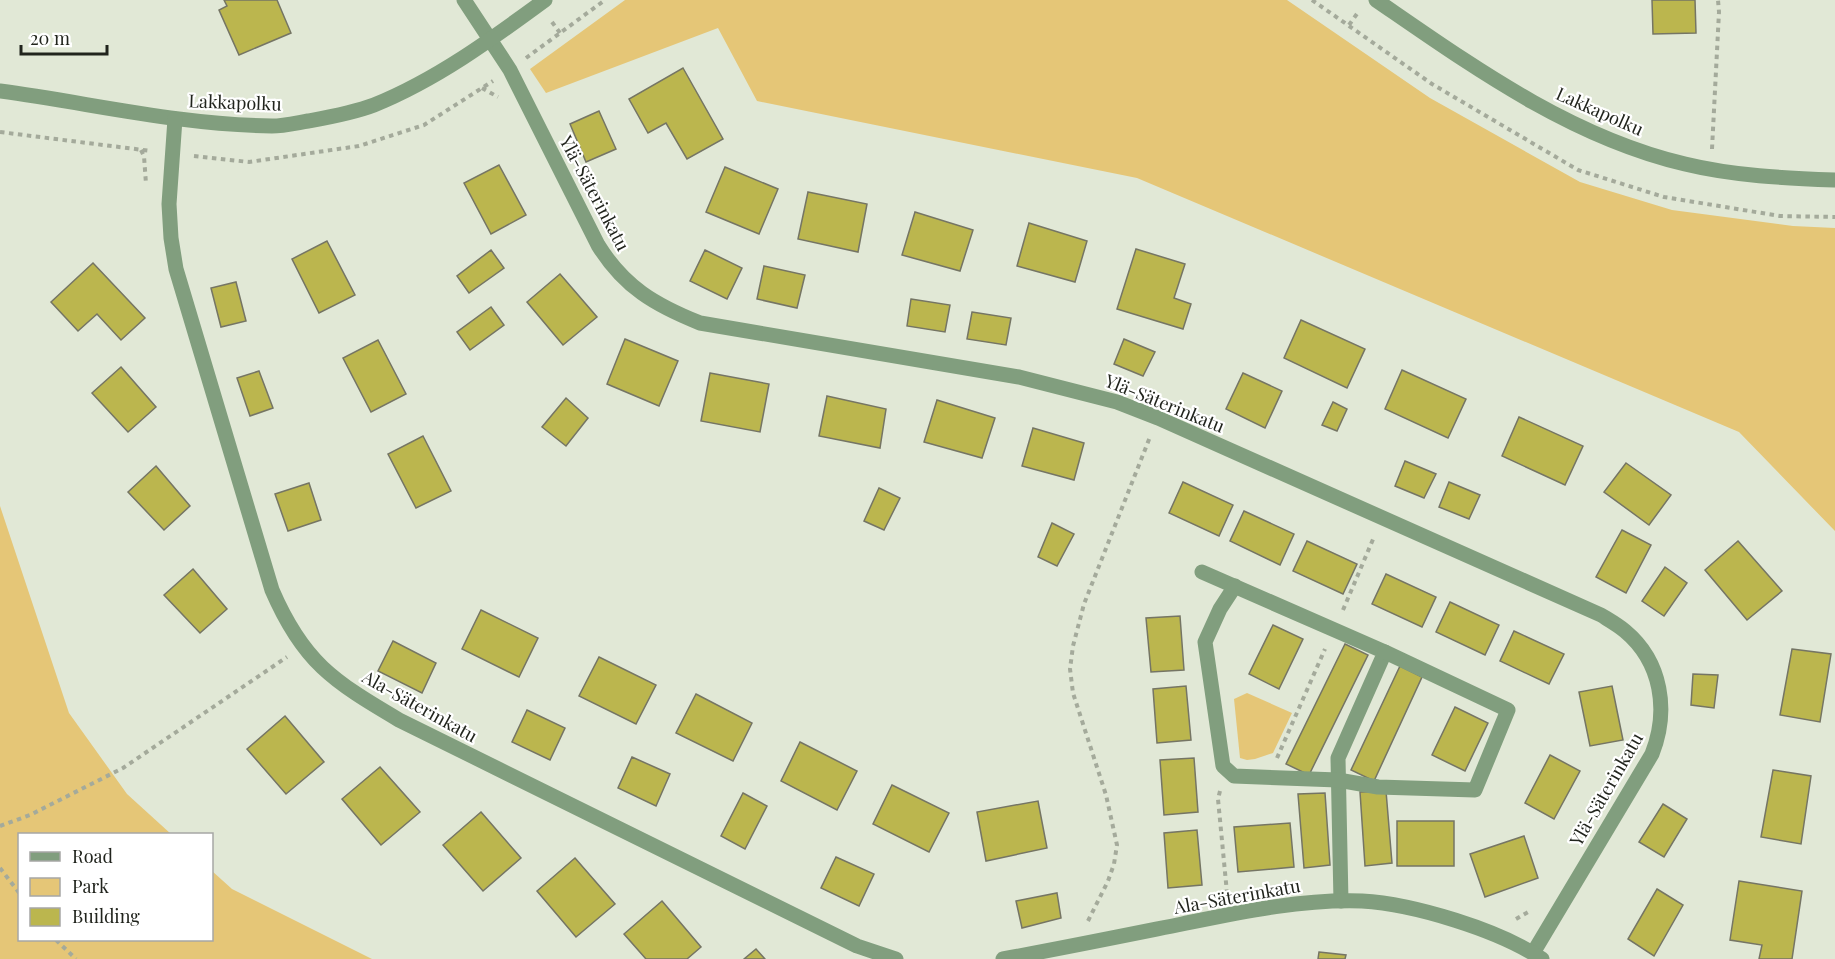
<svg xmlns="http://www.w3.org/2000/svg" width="1835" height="959" viewBox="0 0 1835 959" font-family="'Playfair Display',serif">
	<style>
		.green { fill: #e5c677 }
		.building { fill: #bbb64e; stroke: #757564; stroke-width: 1.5 }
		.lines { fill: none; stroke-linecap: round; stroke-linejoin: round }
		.path { stroke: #a4aa9b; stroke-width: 4; stroke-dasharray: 4.5 4.5; stroke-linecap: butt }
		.service { stroke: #819e7e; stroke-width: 15 }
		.minor { stroke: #819e7e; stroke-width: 15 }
		.labels { text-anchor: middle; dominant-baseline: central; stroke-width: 4.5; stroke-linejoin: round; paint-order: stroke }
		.street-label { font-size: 18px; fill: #21241d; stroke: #fff }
	</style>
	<rect width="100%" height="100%" fill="#e1e8d6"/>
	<g class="green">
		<polygon points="625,0 1287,0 1430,98 1580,182 1672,210 1793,226 1835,228 1835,531 1739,432 1137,178 757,101 718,28 546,93 530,69"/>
		<polygon points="0,506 69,713 127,794 171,834 20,834 20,940 212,940 212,871 232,889 372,959 0,959"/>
		<polygon points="1247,693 1292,713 1273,753 1255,759 1247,760 1240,758 1234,699"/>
	</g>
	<g class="building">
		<polygon points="224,0 277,0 291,33 239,55 219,10 227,6"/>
		<polygon points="1652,0 1695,0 1696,33 1653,34"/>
		<polygon points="683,68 723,139 687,159 666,123 648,133 629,99"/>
		<polygon points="599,111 616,149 586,162 570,124"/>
		<polygon points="499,165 526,215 491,234 464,183"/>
		<polygon points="725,167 778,189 759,234 706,212"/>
		<polygon points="808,192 867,204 858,252 798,239"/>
		<polygon points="915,212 973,230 960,271 902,255"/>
		<polygon points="1029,223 1087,241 1075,282 1017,266"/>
		<polygon points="327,241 355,295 319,313 292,259"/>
		<polygon points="1136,249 1185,264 1174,298 1191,304 1183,329 1117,309"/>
		<polygon points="491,250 504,268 469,293 457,276"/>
		<polygon points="705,250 742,268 727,299 690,281"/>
		<polygon points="93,263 145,318 121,340 97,314 78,331 51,302"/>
		<polygon points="764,266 805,275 797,308 757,299"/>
		<polygon points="560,274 597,317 563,345 527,302"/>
		<polygon points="236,282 246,321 221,327 211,288"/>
		<polygon points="911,299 950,305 945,332 907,326"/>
		<polygon points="491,307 504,325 470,350 457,332"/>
		<polygon points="972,312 1011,318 1006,345 967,339"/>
		<polygon points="1301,320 1365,349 1347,388 1284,358"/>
		<polygon points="625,339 678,361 659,406 607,384"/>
		<polygon points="1124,339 1155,352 1143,376 1114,364"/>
		<polygon points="378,340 406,394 371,412 343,358"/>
		<polygon points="121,367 156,407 128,432 92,393"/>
		<polygon points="1402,370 1466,399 1448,438 1385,409"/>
		<polygon points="259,371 273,408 250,416 237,378"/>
		<polygon points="710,373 769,384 760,432 701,421"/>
		<polygon points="1243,373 1282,391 1265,428 1226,409"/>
		<polygon points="827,396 886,409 880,448 819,436"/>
		<polygon points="566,398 588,418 566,446 542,427"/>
		<polygon points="937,400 995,418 982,458 924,442"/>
		<polygon points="1333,402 1347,409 1337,431 1322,425"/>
		<polygon points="1519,417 1583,446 1565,485 1502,456"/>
		<polygon points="1033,428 1084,443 1074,480 1022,466"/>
		<polygon points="423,436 451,491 416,508 388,454"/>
		<polygon points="1405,461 1436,474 1424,498 1395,486"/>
		<polygon points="1626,463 1671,495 1649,525 1604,492"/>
		<polygon points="156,466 190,506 164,530 128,492"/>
		<polygon points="1183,482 1233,505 1219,536 1169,513"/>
		<polygon points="1449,482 1480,495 1469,519 1439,507"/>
		<polygon points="309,483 321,520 288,531 275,494"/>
		<polygon points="879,488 900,498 884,530 864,521"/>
		<polygon points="1244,511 1294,534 1280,565 1230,541"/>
		<polygon points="1052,523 1074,534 1057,566 1038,557"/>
		<polygon points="1622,530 1651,545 1626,593 1596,577"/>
		<polygon points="1307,541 1357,564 1343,594 1293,571"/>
		<polygon points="1738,541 1782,591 1747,620 1705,570"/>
		<polygon points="1665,567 1687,583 1664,616 1642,601"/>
		<polygon points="193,569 227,609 200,633 164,595"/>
		<polygon points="1386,574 1436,597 1422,627 1372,604"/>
		<polygon points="1450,602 1499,625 1485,655 1436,632"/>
		<polygon points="481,610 538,638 519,677 462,649"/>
		<polygon points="1180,616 1184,670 1151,672 1146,618"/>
		<polygon points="1273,625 1303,639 1279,689 1249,674"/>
		<polygon points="1514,631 1564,654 1549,684 1500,661"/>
		<polygon points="393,641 436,663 422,693 378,671"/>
		<polygon points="1345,644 1368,655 1309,775 1286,764"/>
		<polygon points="1792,649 1831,654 1820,722 1780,715"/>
		<polygon points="599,657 656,685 636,724 579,696"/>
		<polygon points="1400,666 1422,677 1374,781 1351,770"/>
		<polygon points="1693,674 1718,675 1714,708 1691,705"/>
		<polygon points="1186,686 1191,740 1157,743 1153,689"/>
		<polygon points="1612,686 1623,740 1590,746 1579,692"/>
		<polygon points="696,694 752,723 733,761 676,733"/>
		<polygon points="1455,707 1488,723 1465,771 1432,755"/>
		<polygon points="527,710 565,728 550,760 512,742"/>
		<polygon points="285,716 324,762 286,794 247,749"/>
		<polygon points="800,742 857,771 837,810 781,781"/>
		<polygon points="1550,755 1580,771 1554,819 1525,803"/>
		<polygon points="632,757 670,774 656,806 618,788"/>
		<polygon points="1194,758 1198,812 1164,815 1160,760"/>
		<polygon points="380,767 420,812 381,845 342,799"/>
		<polygon points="1773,770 1811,776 1801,844 1761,837"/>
		<polygon points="892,785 949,813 929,852 873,824"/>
		<polygon points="1386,791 1392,863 1365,866 1360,792"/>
		<polygon points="743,793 767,806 745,849 721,836"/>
		<polygon points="1325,793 1330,865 1304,868 1298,794"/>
		<polygon points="1038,801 1047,848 986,861 977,812"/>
		<polygon points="1663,804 1687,819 1664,857 1639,842"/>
		<polygon points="481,812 521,858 483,891 443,845"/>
		<rect x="1397" y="821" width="57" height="45"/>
		<polygon points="1290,823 1294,867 1238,872 1234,827"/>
		<polygon points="1197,830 1202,885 1168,888 1164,833"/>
		<polygon points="1524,836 1538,878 1485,897 1470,854"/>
		<polygon points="836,857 874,874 859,906 821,888"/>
		<polygon points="575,858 615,904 576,937 537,891"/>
		<polygon points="1739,881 1802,891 1792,959 1759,959 1762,945 1730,940"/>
		<polygon points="1657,889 1683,905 1654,956 1628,939"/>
		<polygon points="1057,893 1061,918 1022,928 1016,901"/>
		<polygon points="662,901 701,947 687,959 646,959 624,934"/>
		<polygon points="756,949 765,959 744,959"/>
		<polygon points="1319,952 1346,955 1345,959 1318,959"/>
	</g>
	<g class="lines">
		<g class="path">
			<polyline points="1312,0 1432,84 1578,170 1664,197 1780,216 1835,217"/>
			<polyline points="552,22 560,33"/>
			<polyline points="1349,25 1359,11"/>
			<polyline points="526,58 605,0"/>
			<polyline points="482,88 498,97"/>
			<polyline points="0,132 151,151"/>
			<polyline points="1712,149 1719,12 1718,0"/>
			<polyline points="141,150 144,156 146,184"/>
			<polyline points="194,156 249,162 359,146 424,125 493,81"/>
			<polyline points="1343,610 1374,537"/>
			<polyline points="1277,758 1325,649"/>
			<polyline points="1220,791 1218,799 1227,893"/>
			<polyline points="0,826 30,815 123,768 287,657"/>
			<polyline points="0,868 20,894"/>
			<polyline points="1516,919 1530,911"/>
			<polyline points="1088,921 1108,881 1114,864 1117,845 1106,795 1073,693 1070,669 1073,646 1084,604 1150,437"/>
			<polyline points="56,940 76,959"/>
		</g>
		<g class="service">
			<polyline points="1202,572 1385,652 1338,758 1341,901"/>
			<polyline points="1235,586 1220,609 1205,642 1223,766 1234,776 1338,780 1378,787 1475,790 1508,710 1385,652"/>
		</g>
		<g class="minor">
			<path d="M464,0L510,70L598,245C624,287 655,305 700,323L1019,377L1117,402L1158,418L1601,615C1609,620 1618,625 1625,631C1662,662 1669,711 1652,754L1533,953"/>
			<path d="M1376,0C1472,66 1570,137 1685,164C1734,176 1785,178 1835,180"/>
			<path d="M0,91C90,103 180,125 272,126C283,126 296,123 308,121C330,117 353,113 374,105C436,80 492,39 545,0"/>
			<path d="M175,119L169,204L171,238L176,269L272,590C303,662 333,681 399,720L857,946L896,959"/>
			<path d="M1003,959C1063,948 1122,936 1182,924C1241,912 1301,899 1362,901C1414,904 1499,930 1542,959"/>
		</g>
	</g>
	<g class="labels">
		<g class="street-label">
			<text transform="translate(235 102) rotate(2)">Lakkapolku</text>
			<text transform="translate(1600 111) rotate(24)">Lakkapolku</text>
			<text transform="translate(595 193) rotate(62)">Ylä-Säterinkatu</text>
			<text transform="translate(1165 403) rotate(22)">Ylä-Säterinkatu</text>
			<text transform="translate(420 706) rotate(29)">Ala-Säterinkatu</text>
			<text transform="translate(1606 789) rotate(-60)">Ylä-Säterinkatu</text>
			<text transform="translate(1237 896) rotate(-10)">Ala-Säterinkatu</text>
		</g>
	</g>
	<rect x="18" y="833" width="195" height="108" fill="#ffffff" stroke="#a6a7a5" stroke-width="1.5"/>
	<rect x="30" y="852" width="30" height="9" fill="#819e7e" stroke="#a6a7a5" stroke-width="1.5"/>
	<text x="72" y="863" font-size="18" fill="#21241d">Road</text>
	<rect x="30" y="878" width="30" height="18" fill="#e5c677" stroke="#a6a7a5" stroke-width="1.5"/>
	<text x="72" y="893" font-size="18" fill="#21241d">Park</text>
	<rect x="30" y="908" width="30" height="18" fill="#bbb64e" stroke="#a6a7a5" stroke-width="1.5"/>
	<text x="72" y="923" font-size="18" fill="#21241d">Building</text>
	<path d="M21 45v9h86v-9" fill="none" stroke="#21241d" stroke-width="3"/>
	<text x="30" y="45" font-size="18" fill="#21241d" stroke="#ffffff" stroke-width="4.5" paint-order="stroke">20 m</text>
</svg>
